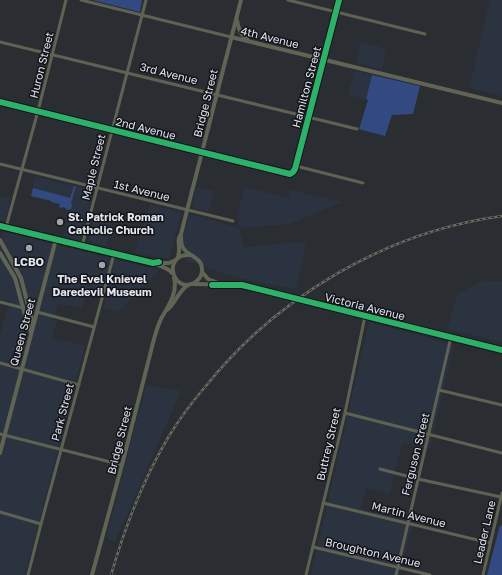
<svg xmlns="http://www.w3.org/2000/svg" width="502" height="575" viewBox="0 0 502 575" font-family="'Golos Text',sans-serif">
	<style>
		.built { fill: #2c3340 }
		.green { fill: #324a81 }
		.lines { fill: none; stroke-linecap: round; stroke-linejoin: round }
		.street { stroke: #5e6253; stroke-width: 3 }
		.secondary { stroke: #606454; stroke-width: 4 }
		.rail-casing { stroke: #686c63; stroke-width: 2.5 }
		.rail { stroke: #121419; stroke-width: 1; stroke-dasharray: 3; stroke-linecap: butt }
		.secondary-bridge { stroke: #606454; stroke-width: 4 }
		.cycleway-casing { stroke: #121419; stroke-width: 8 }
		.cycleway { stroke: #2db169; stroke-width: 6 }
		.poi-dot { fill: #a2a5ab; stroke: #121419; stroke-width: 1.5 }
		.labels { text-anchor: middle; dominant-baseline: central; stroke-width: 3; stroke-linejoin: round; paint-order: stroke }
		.street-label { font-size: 11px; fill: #e2e5ec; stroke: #121419 }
		.poi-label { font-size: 11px; font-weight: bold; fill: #e2e5ec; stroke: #121419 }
	</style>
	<rect width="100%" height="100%" fill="#2a2d32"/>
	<g class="built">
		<polygon points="490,0 502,0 502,96 469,88"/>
		<polygon points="361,42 387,49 382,69 356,63"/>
		<polygon points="355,71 372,75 366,99 348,95"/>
		<polygon points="35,177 93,190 80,241 64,236 70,211 67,210 64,207 61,208 59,207 60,204 51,202 52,201 31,196"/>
		<polygon points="196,187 214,191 208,212 192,208"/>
		<polygon points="245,187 288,198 290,190 343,202 289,224 239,228 244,247 307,241 296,289 239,278 187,261 182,241 189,214 239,228 237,216"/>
		<polygon points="0,196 10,199 5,221 0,220"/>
		<polygon points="150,204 181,213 169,259 135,253"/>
		<polygon points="94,218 112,223 107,246 88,241"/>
		<polygon points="3,232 159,270 119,312 103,308 107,298 86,293 82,308 58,304 54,320 57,320 52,338 85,346 25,575 0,575 0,335 10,301 0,299 0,243"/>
		<polygon points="484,281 502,281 502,342 447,329 458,293"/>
		<polygon points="369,322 454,345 430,448 402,443 390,494 367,488 360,509 413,522 400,575 311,575"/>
		<polygon points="146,385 181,391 115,542 106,538"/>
	</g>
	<g class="green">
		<polygon points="92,0 142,0 140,12"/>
		<polygon points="372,75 420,86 413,114 392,115 385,136 359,129 368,100 366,99"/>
		<polygon points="74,186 76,186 71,203 72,205 71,209 67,210 64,207 61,208 59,207 60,204 51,202 52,201 31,196 33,188 70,198"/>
		<polygon points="500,525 502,526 502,575 487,575"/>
	</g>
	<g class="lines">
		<g class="street">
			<polyline points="81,0 231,37"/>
			<polyline points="288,0 425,34"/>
			<polyline points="0,42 357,129"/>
			<polyline points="0,102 290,174 293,172 295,169 339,0"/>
			<polyline points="0,164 233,221"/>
			<polyline points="296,166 363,183"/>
			<polyline points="6,227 38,111 66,0"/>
			<polyline points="82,246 146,0"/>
			<polyline points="0,302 23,308"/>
			<polyline points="37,312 94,327"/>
			<polyline points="0,363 79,385"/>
			<polyline points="439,390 502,405"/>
			<polyline points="345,413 502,453"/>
			<polyline points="0,434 122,465"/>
			<polyline points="380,469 418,479 501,497"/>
			<polyline points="323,503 490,543"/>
			<polyline points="0,512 41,524"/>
			<polyline points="313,547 430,575"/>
			<polyline points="28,575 41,524 114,254"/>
			<polyline points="306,575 345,413 365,316"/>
			<polyline points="396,575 451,337"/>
			<polyline points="483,575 502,493"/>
		</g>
		<g class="secondary">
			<path d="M237,20C238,28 241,36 248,40"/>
			<polyline points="231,37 502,103"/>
			<polyline points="0,226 153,263 169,263 176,260"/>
			<path d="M181,236C181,240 181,245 183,248C189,257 203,257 202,271C202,276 198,281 194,283C172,294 162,253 190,255"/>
			<polyline points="0,240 21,278 33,324"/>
			<polyline points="0,253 15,278 26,319 31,332"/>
			<path d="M178,258C178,256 179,253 179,251C180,243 176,241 181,234L241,0"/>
			<path d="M154,263C160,267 167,267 172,273"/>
			<polyline points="202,272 208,279 221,284"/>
			<polyline points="192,284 242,285 284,296"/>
			<path d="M167,310C176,303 178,291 188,285"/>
			<polyline points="340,310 502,350"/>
			<polyline points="0,453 56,239"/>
			<path d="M92,575L122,465L154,339C156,332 158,325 161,319C168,306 178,293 174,278"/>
		</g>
		<g class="rail-casing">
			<path id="rail" d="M111,575C125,527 143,479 169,436C180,418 192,402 205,387C278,296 386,232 502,216"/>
		</g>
		<use href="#rail" class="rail"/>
		<polyline class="secondary-bridge" points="284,296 340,310"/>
		<g class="cycleway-casing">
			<g id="cycleway">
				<polyline points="0,102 290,174 293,172 295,169 339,0"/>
				<polyline points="0,226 153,263 159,262"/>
				<polyline points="212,285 242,285 502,350"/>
			</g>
		</g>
		<use href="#cycleway" class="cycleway"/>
	</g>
	<g class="poi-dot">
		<circle cx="60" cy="222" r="4"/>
		<circle cx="29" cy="248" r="4"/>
		<circle cx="102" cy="265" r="4"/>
	</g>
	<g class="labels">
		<g class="street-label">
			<text transform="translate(270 37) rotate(14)">4th Avenue</text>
			<text transform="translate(41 65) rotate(-76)">Huron Street</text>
			<text transform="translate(169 73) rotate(14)">3rd Avenue</text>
			<text transform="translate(306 87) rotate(-75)">Hamilton Street</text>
			<text transform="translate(205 103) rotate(-76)">Bridge Street</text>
			<text transform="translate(146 128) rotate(14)">2nd Avenue</text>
			<text transform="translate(93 167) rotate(-76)">Maple Street</text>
			<text transform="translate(142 190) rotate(14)">1st Avenue</text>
			<text transform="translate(365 306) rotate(14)">Victoria Avenue</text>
			<text transform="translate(22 332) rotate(-75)">Queen Street</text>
			<text transform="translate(62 412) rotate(-75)">Park Street</text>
			<text transform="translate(119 440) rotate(-76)">Bridge Street</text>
			<text transform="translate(328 444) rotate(-77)">Buttrey Street</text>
			<text transform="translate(415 454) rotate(-76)">Ferguson Street</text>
			<text transform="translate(409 514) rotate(14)">Martin Avenue</text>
			<text transform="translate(484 532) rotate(-77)">Leader Lane</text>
			<text transform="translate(373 552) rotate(13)">Broughton Avenue</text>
		</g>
		<g class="poi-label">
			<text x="68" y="216" text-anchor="start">St. Patrick Roman<tspan x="68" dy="13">Catholic Church</tspan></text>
			<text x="29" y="261">LCBO</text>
			<text x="102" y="278">The Evel Knievel<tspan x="102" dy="13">Daredevil Museum</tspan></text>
		</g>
	</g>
</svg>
